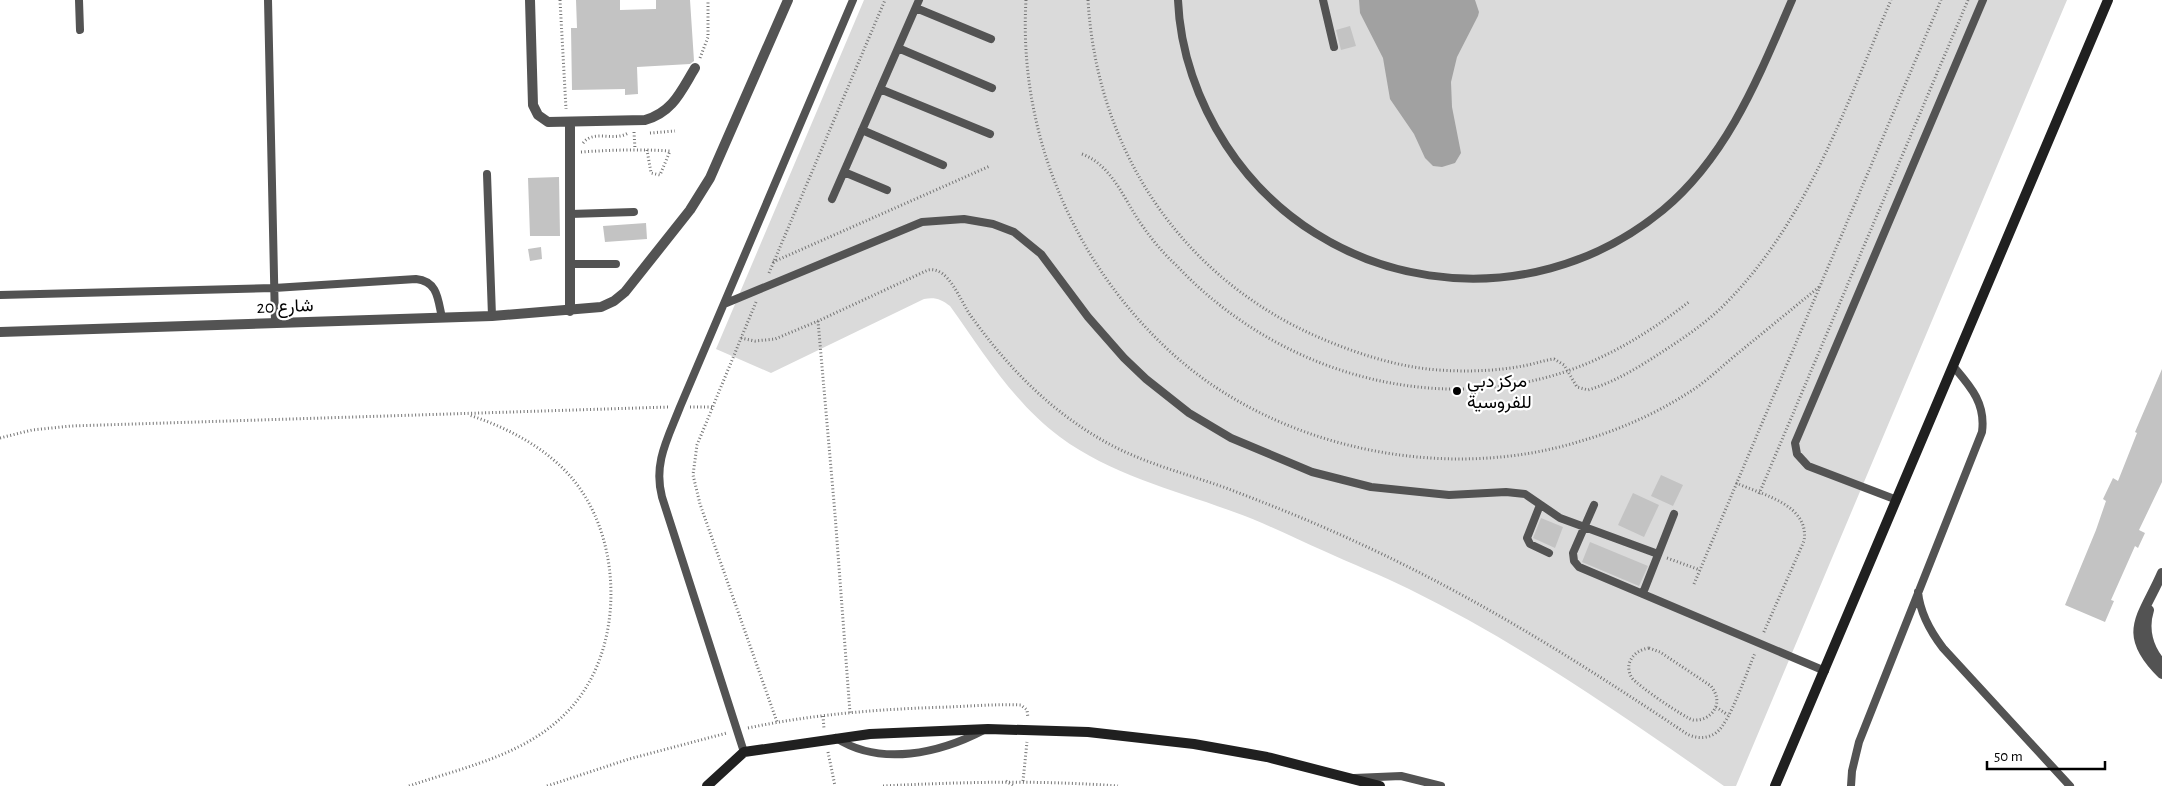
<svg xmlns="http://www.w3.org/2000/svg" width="2162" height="786" viewBox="0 0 2162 786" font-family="'Alegreya Sans',Vazirmatn,sans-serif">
<rect width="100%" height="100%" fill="#fff"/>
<path fill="#dadada" d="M864 0H2067L1736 786H1724C1622 715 1521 644 1409 589 1381 575 1352 564 1324 551 1294 538 1265 523 1234 512 1175 490 1111 475 1060 437 1013 402 983 352 950 306 941 299 935 297 924 299L771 373 716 349Z"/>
<path fill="#a1a1a1" d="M1359 0H1475L1479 12 1478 16 1457 57 1451 82 1452 107 1461 153 1455 163 1442 167 1433 166 1425 158 1414 134 1390 99 1383 58 1360 13Z"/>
<path fill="#c3c3c3" d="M576 0H620V10L656 9V0H690L694 61 690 64 637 67 638 94 625 95V89L572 90 571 28H577Z
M1350 26 1356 46 1341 50 1336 30Z
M559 177 560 236H530L528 178Z
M646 223 647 239 605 242 603 226Z
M541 247 542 259 530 261 528 249Z
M2162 369V482L2139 530 2145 533 2138 548 2135 546 2111 600 2114 601 2105 622 2065 605 2096 530 2106 501 2103 499 2113 478 2118 481 2137 433 2135 432Z
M1661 475 1683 485 1673 506 1651 496Z
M1633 493 1659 505 1644 537 1618 525Z
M1541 518 1563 527 1555 548 1533 538Z
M1590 542 1648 566 1639 586 1582 562Z"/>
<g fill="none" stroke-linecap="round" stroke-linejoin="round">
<path stroke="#757575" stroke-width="3" stroke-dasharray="1 2.5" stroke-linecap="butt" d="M560 0 566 109
M1026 0C1018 134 1075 267 1175 356 1281 450 1447 483 1581 441 1619 430 1655 414 1688 393 1706 382 1721 367 1737 354 1764 332 1792 309 1819 287
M1088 0C1097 152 1183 281 1325 340 1361 355 1399 367 1438 370 1468 372 1499 371 1528 365 1537 363 1545 360 1554 359L1564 365 1577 387 1588 390C1615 382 1639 367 1662 352 1682 339 1703 325 1720 309 1806 226 1845 107 1891 0
M700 58 708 37V0
M634 132 635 149
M650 133 675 131
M583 143C594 129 614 142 628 133
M581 152C611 150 640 149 670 151L660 175 651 173 647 150
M1082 154C1114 166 1125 203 1144 228 1153 241 1164 254 1176 265 1272 367 1419 415 1555 375 1605 360 1649 333 1690 301
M773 262 990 166
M769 273 885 0
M756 302 697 445 693 475 700 504 777 722
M818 321 835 514 850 713
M741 338 755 341 775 339 818 321 928 270C949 266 960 301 971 316 1008 368 1053 414 1111 445 1147 464 1187 474 1226 488 1268 504 1311 521 1352 540 1473 595 1578 661 1687 734 1697 739 1708 739 1717 732 1730 722 1747 671 1755 653
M690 407H712
M0 438 32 430 71 426 669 407
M1736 483C1763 495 1810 505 1804 541L1763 634
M1759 494 1968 0
M1667 558 1700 570
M1694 584 1941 0
M1649 648 1660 652 1711 686C1716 693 1719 700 1715 708 1712 716 1702 721 1693 720 1685 718 1637 685 1632 678 1623 664 1634 650 1649 648Z
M1716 707 1728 715
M823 716 824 729
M748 728C814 714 881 709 948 707 972 706 997 704 1021 705L1027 710 1028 718
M828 752 835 786
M1006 781 1014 786
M1023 781 1027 742
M409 786C461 768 522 756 563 716 625 658 626 541 571 477 545 447 506 427 469 415
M547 786 629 759 727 733
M883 786C962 782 1039 780 1118 786"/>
<path stroke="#535353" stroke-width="8" d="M79 0 80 30
M268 0 275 322
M1178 0C1180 51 1198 102 1226 145 1322 293 1526 323 1663 210 1728 156 1759 76 1792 0
M1323 0 1334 47
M916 8 991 39
M898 48 992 88
M880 89 990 134
M862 130 943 165
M844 172 887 190
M487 174 492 316
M832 199 919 0
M570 214 634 212
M570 264H616
M0 295 274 288 416 279C438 281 438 300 442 318
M724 304 922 222 964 219 993 224 1014 232 1041 254 1088 317 1124 358 1146 379 1189 413 1231 438 1312 472 1371 487 1449 495 1506 492 1525 494 1560 518 1658 554
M1897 500 1808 466 1797 454 1795 443 1983 0
M1540 505 1527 538 1530 544 1549 553
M1594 505 1573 553 1574 561 1579 567 1825 671
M1918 592C1920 613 1930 631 1943 648L2070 786
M1643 593 1674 514
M836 738C881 767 940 753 984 730
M744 752 662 497C653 463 668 438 680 407L853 0
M1354 778 1401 776 1441 786
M1851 786 1852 771 1859 742 1982 432C1986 403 1970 386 1953 366"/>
<path stroke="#535353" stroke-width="10" d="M530 0 533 105 538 115 548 122 645 120C673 112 681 91 695 68
M570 122V311
M0 332 492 316 601 307 614 301 625 292 690 210 710 178 788 0
M2162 573C2143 617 2120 633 2162 674
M2149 610C2143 629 2148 649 2162 664"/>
<path stroke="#202020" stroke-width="10" d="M707 786 744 752 870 734 988 729 1088 732 1194 744 1267 757 1380 786
M1775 786 2108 0"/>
</g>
<circle fill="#000" stroke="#fff" stroke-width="2" cx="1457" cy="391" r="5"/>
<g text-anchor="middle" stroke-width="4.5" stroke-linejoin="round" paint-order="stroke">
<g font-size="18" fill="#000" stroke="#fff">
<text transform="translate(285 306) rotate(-2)" y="6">شارع 20</text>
</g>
<g font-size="18" fill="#000" stroke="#fff" text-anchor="start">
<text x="1467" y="387">مركز دبي<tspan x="1467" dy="21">للفروسية</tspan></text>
</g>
</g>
<path d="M1987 761v8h118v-8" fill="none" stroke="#000000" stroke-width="2.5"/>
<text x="1994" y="761" font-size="15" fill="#000000" stroke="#ffffff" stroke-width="4" paint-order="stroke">50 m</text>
</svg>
